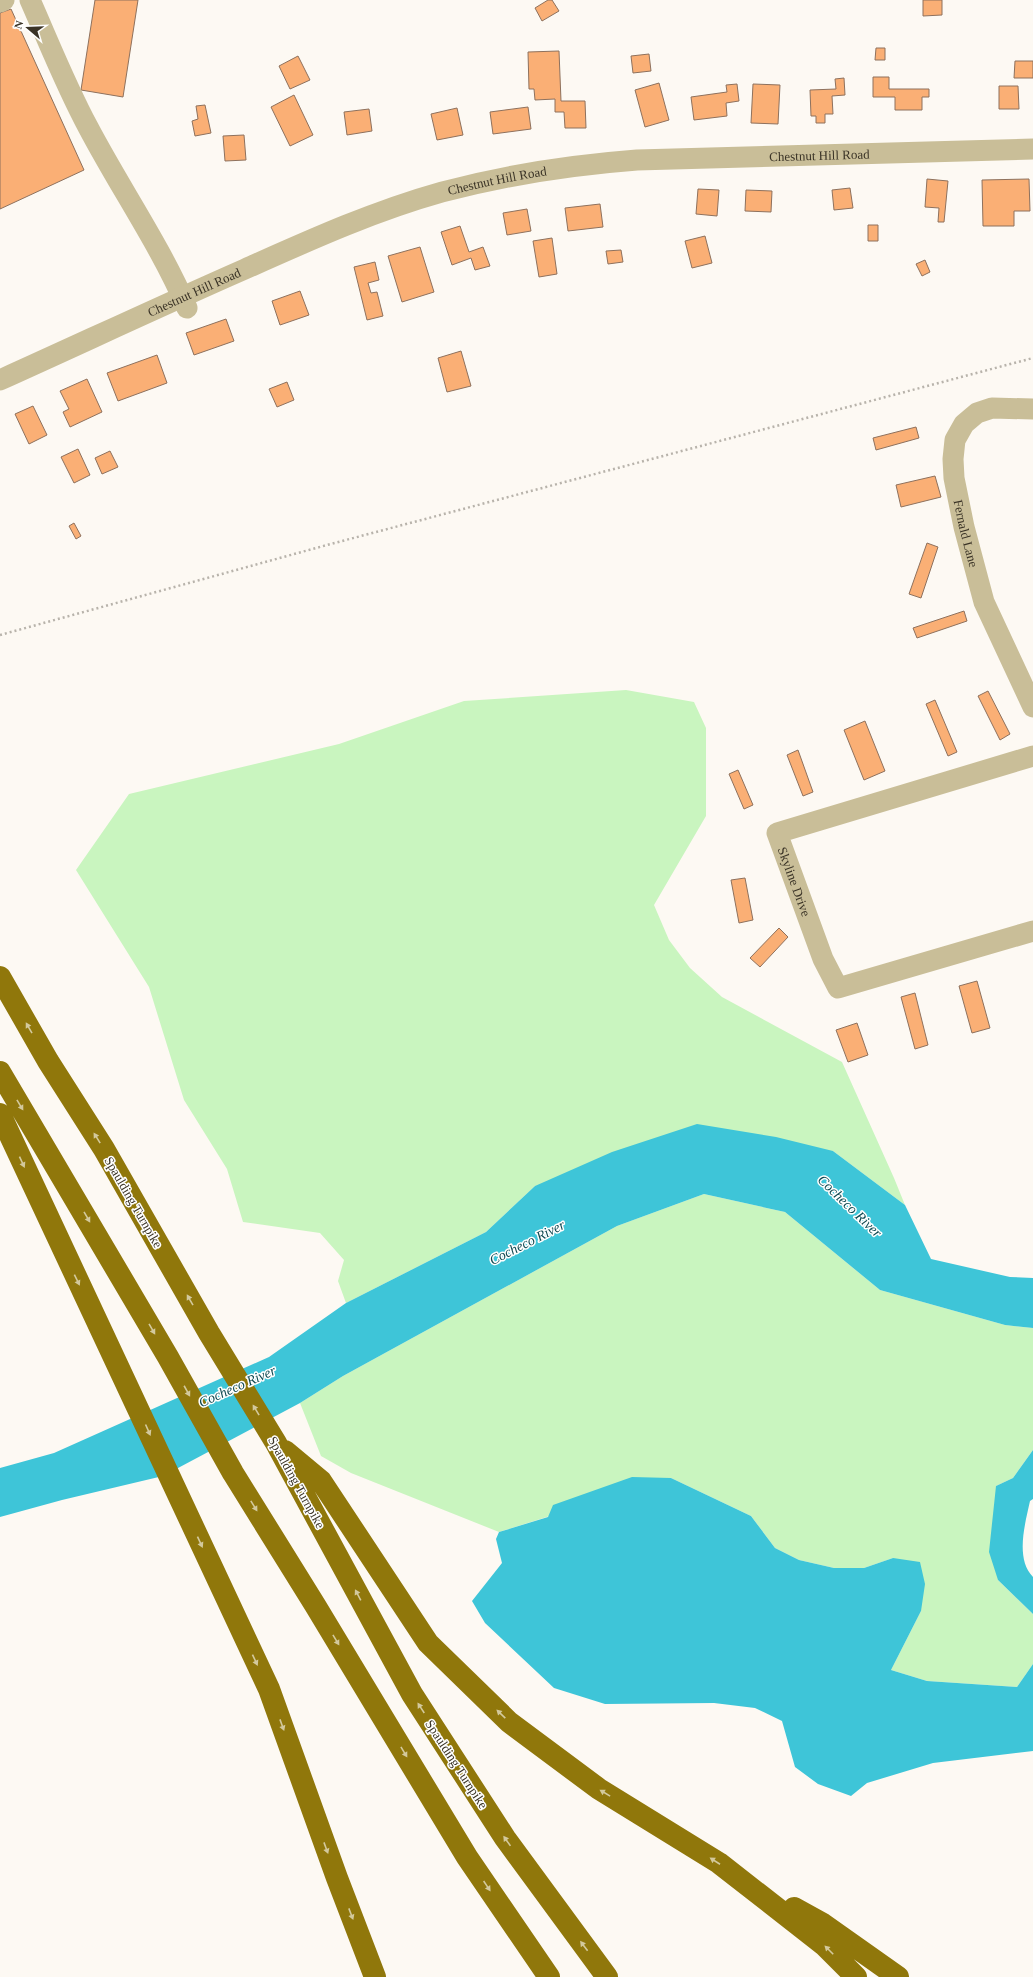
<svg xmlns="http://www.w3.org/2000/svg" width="1033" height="1977" viewBox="0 0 1033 1977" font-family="Georgia,serif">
<rect width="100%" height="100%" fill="#fdf9f3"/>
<path fill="#c9f5bf" d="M626 690 694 702 706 728V816L654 905 669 940 690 968 722 997 842 1062 894 1178 905 1205 833 1151 535 1186 486 1232 346 1303 338 1281 344 1260 320 1233 243 1222 227 1169 184 1100 149 987 76 870 129 794 339 744 464 701Z
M704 1194 785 1212 880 1290 1005 1325 1033 1328V1450L1013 1478 996 1486 998 1580 1033 1614V1664L1017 1687 927 1681 891 1670 921 1611 893 1558 864 1568H834L799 1560 775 1548 751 1516 671 1478 499 1532 351 1473 321 1456 300 1403 343 1376 617 1226Z"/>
<path fill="#3ec5d8" d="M697 1124 776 1137 833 1151 905 1205 931 1259 1010 1277 1033 1278V1328L1005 1325 880 1290 785 1212 704 1194 617 1226 343 1376 300 1403 163 1476 62 1500 0 1517V1468L54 1453 269 1357 346 1303 486 1232 535 1186 612 1152Z
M1033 1450V1499L1030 1501C1025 1524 1015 1559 1033 1577V1614L998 1580 989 1552 996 1486 1013 1478Z
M632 1477 671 1478 751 1516 775 1548 799 1560 834 1568H864L893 1558 920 1562 925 1584 921 1611 891 1670 927 1681 1017 1687 1033 1664V1751L933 1763 867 1783 851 1796 818 1784 795 1767 782 1721 755 1708 714 1703 605 1704 554 1688 485 1623 472 1601 502 1563 496 1539 499 1532 548 1517 553 1505Z"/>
<path fill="#faaf75" stroke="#8e715d" d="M95 0H138L123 97 81 90Z
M548 0H552L559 11 542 21 535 8Z
M923 0H942V15L923 16Z
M11 9 84 170 0 209V13Z
M876 48H885V60H875Z
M559 51 561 101H585L586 128H565L564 112H555V99L535 100 534 89H529L528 52Z
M649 54 651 71 633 73 631 56Z
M298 56 310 80 290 89 279 66Z
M1015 61H1033V78H1014Z
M873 77H889V89H929V97H922V110H895V97H873Z
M844 78 845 95 832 96 833 114H825V123H816V116H811L810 90 836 89 835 79Z
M659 83 669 120 645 127 635 90Z
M737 84 739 101 726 103 727 116 694 120 691 97 727 92 726 85Z
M753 84 780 85 778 124 751 123Z
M999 86H1018L1019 109H999Z
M294 95 313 135 290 146 271 107Z
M205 105 211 133 195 136 192 121 198 119 196 106Z
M528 107 531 129 493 134 490 112Z
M457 108 463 135 437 140 431 114Z
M369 109 372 131 347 135 344 112Z
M244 135 246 160 225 161 223 136Z
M927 179 948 181 944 222H938L939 208 925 207Z
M1029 179 1030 211H1014V226H983L982 180Z
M850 188 853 208 834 210 832 190Z
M698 189 719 190 717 216 696 214Z
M746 190 772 191 771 212 745 211Z
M600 204 603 227 568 231 565 208Z
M527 209 531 231 507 235 503 213Z
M868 225H878V241H868Z
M460 226 469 252 483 247 490 266 475 270 471 258 452 265 441 232Z
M705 236 712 263 692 268 685 241Z
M552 238 557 274 539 277 533 241Z
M420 247 434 292 402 302 388 256Z
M621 250 623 262 608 264 606 251Z
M925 260 930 272 922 276 916 264Z
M375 262 379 280 368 283 371 293 377 292 383 316 367 320 354 267Z
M300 291 309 315 280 325 272 301Z
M226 319 234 341 194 355 186 333Z
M461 351 471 386 447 392 438 358Z
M157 355 167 383 118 401 107 373Z
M87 379 102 412 70 427 63 412 69 409 60 391Z
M287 382 294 400 277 407 269 389Z
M33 406 47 435 29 444 15 414Z
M916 427 919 438 876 450 873 438Z
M78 449 90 475 74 483 61 457Z
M110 451 118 467 102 474 95 458Z
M935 476 941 497 901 507 896 485Z
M74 523 81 536 76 539 69 526Z
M927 543 938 547 921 598 909 594Z
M964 611 967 621 917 638 913 628Z
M988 691 1010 734 1000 740 978 696Z
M935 700 957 752 948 756 926 704Z
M865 721 885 771 864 780 844 730Z
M798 750 813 792 803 796 787 755Z
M738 770 753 805 744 809 729 774Z
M745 878 753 920 739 923 731 880Z
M779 928 788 937 760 967 750 958Z
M977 981 990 1028 972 1033 959 986Z
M915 993 928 1045 915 1049 901 997Z
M857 1023 868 1055 848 1062 836 1030Z"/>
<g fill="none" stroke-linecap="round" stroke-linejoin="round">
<path stroke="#b8b3ab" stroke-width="2.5" stroke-dasharray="2 3" stroke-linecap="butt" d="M0 635 327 545 1033 358"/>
<g stroke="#c9be98" stroke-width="21">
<path d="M30 0C49 43 66 86 88 127 120 188 160 245 187 308"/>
<path d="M0 2 4 0"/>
<path id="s1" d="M0 380C82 343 163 305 245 269 310 240 374 211 442 192 506 175 571 165 637 160L1033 149"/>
<path id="s2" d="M1033 409 992 408 977 413 964 424 955 440 953 459 954 478 964 527 984 602 1033 707"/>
<path id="s3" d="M1033 756 777 833 823 959 838 988 1033 931"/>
</g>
<path stroke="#90770b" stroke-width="22" d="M0 977 48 1061 104 1149 209 1333 276 1443 412 1694 505 1838 607 1977
M0 1072 168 1357 233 1473 315 1605 467 1857 549 1977
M0 1114 269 1689 337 1878 375 1977
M285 1451 321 1481 428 1643 509 1722 599 1789 719 1863 824 1945 856 1977
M794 1908 823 1924 898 1977"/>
</g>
<defs><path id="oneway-solid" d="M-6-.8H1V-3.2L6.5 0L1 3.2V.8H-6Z"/></defs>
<g fill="#d3c99d">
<use href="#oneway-solid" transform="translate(29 1028) rotate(-120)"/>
<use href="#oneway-solid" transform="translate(20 1105) rotate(59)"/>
<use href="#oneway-solid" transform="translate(97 1138) rotate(-122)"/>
<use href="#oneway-solid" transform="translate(22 1162) rotate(65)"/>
<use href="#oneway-solid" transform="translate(87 1217) rotate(60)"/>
<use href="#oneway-solid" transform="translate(77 1280) rotate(64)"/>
<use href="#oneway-solid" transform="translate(190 1300) rotate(-120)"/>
<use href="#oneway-solid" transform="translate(152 1329) rotate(60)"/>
<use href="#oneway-solid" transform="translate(187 1391) rotate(61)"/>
<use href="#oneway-solid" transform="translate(256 1410) rotate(-121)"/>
<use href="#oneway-solid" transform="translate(148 1430) rotate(66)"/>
<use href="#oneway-solid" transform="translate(254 1506) rotate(58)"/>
<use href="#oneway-solid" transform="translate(200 1542) rotate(65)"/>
<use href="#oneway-solid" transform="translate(358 1595) rotate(-118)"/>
<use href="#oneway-solid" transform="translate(336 1640) rotate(59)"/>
<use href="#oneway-solid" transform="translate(255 1660) rotate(65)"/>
<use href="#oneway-solid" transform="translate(421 1708) rotate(-123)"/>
<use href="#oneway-solid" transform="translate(501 1714) rotate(-136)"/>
<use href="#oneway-solid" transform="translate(282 1725) rotate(70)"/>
<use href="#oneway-solid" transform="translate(404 1752) rotate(59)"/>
<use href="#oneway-solid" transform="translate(605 1793) rotate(-149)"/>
<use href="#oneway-solid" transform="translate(507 1841) rotate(-125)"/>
<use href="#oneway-solid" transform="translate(326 1848) rotate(70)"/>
<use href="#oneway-solid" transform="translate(715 1861) rotate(-147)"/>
<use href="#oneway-solid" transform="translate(487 1886) rotate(56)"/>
<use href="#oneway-solid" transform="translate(351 1914) rotate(69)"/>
<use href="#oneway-solid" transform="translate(584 1946) rotate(-127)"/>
<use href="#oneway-solid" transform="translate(829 1950) rotate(-135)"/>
</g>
<g text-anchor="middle" stroke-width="3" stroke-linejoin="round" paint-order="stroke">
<g font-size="13" fill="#3a3326" stroke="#fff">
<text dy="5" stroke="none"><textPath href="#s1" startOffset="861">Chestnut Hill Road</textPath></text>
<text dy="5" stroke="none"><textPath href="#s1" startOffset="537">Chestnut Hill Road</textPath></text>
<text dy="5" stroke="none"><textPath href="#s1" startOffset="213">Chestnut Hill Road</textPath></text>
<text dy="5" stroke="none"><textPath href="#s2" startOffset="187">Fernald Lane</textPath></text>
<text dy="5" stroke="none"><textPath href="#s3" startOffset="319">Skyline Drive</textPath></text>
<text transform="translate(134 1202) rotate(60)" y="5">Spaulding Turnpike</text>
<text transform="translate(297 1482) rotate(61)" y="5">Spaulding Turnpike</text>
<text transform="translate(457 1764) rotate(57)" y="5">Spaulding Turnpike</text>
</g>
<g font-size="14" font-style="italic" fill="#0f4951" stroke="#fff">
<text transform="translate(850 1206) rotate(44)" y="5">Cocheco River</text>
<text transform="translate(527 1242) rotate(-27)" y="5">Cocheco River</text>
<text transform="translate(237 1386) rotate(-24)" y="5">Cocheco River</text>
</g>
</g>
<g transform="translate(28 28) rotate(289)" stroke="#ffffff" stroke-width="3" paint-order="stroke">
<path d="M0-3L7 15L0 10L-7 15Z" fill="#3a3326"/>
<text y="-6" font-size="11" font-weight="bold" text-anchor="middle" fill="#3a3326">N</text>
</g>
</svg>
